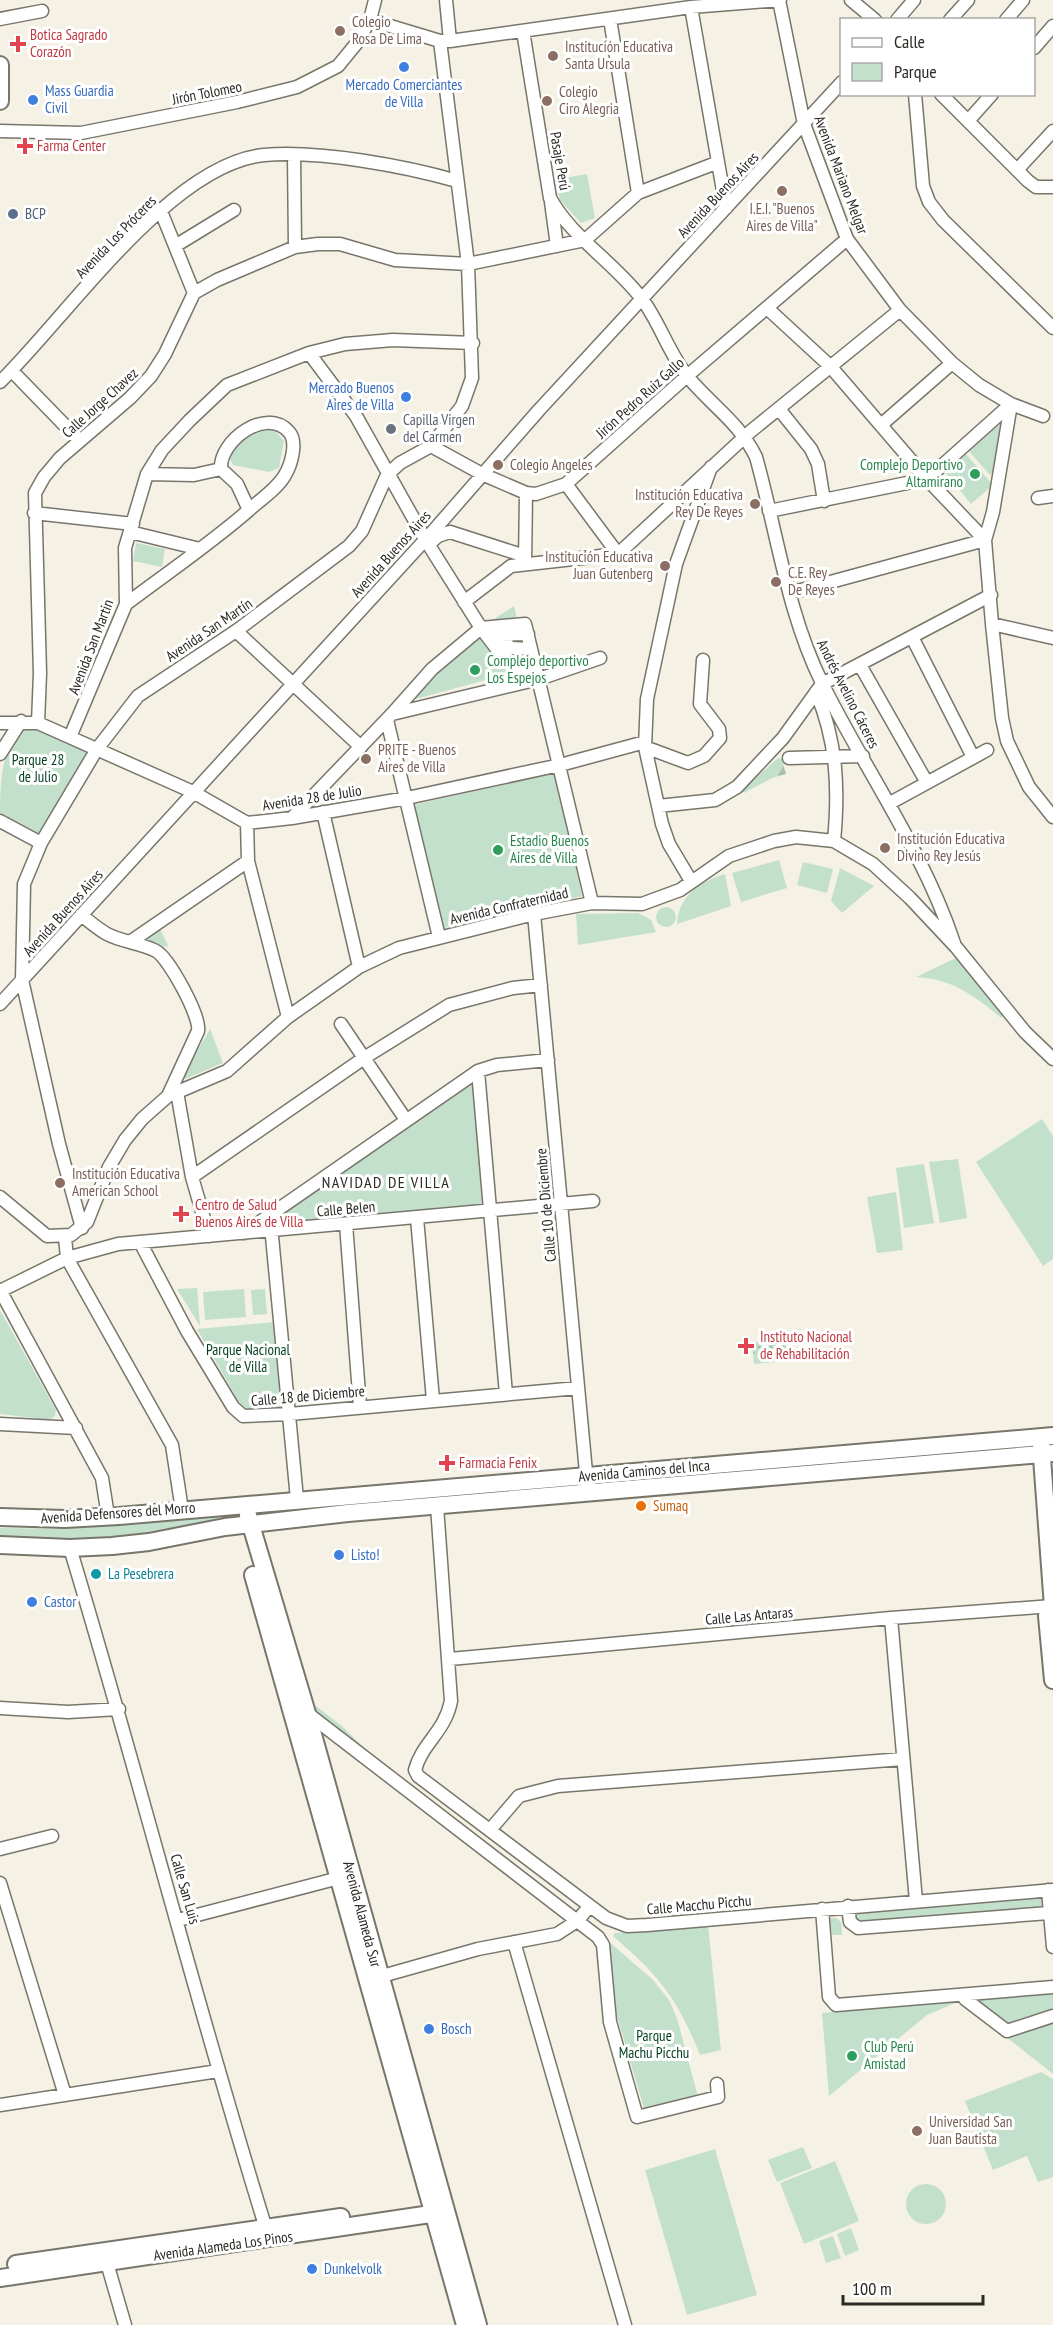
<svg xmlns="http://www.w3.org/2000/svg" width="1053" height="2325" viewBox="0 0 1053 2325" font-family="'PT Sans Narrow',sans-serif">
<defs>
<pattern id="forest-firs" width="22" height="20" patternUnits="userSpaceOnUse" patternTransform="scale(1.5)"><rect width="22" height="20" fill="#c3e0cc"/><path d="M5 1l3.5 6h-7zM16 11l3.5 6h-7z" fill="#a8c0af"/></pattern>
<pattern id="garden-dots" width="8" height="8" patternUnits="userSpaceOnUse" patternTransform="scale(1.5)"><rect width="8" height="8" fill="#c3e0cc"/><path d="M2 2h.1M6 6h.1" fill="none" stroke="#a8c0af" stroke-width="1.8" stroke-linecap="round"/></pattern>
</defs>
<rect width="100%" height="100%" fill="#f5f2e5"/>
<path fill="#c3e0cc" d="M587 174 595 218 581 223 560 200 554 180Z
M1000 423 994 471 990 475 968 450Z
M266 429 276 432 284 441 279 468 269 472 233 465 228 455 236 443Z
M966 454 993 485 971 504 945 472Z
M136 543 165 549 162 567 133 561Z
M514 606 518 622 488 623Z
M478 638H482L516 672 412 700 439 668Z
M28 727 82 747 87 754 41 834 38 836 0 816C0 787 0 740 28 727Z
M555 773 582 896 444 928 413 805Z
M779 860 787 888 741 902 732 873Z
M803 862 833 869 827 893 797 885Z
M840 868 874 886 842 913 831 901Z
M725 874 731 906 677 924C678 897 700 881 725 874Z
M656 917a10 10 0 1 1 20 0a10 10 0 1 1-20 0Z
M638 913 651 920 656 932 578 945 576 914Z
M159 927 168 945 167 947 147 940Z
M958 957 1006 1014 1001 1018C974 995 952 979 916 977Z
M210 1029 223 1063 185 1079 182 1076Z
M467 1082 474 1087 483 1205 289 1222 280 1218V1212Z
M1042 1119 1053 1136V1259L1043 1266 976 1162Z
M958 1159 967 1218 940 1223 929 1162Z
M924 1164 934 1223 904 1228 896 1168Z
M896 1192 903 1250 877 1253 867 1197Z
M197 1288 200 1326 177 1289Z
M244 1289 246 1317 205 1320 203 1292Z
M265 1289 267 1314 253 1315 251 1290Z
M0 1310 56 1410 55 1416 50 1420 0 1414Z
M275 1322 283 1409 248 1410 239 1402 197 1329Z
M220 1515 221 1522 121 1538 53 1542 0 1538V1528L60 1529Z
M316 1706 342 1726 375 1759 316 1712Z
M1039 1896 1044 1901V1908L864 1925 853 1919 856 1911Z
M830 1918H836L841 1922 842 1935H832Z
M708 1925 721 2050 700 2055C676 1996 660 1977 613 1936L615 1933Z
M606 1939 653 1980 669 2000 677 2018 698 2097 645 2112 611 1996Z
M1053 1992V2074L1005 2036 975 2000Z
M960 2001 927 2015 829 2096 822 2013Z
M1041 2072 1053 2079V2177L1038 2182 1027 2156 993 2170 965 2101Z
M803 2147 812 2168 777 2182 768 2160Z
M715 2149 757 2295 687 2315 645 2170Z
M835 2161 859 2221 804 2244 780 2183Z
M906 2204a20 20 0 1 1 40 0a20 20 0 1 1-40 0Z
M851 2228 859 2250 845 2256 837 2234Z
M833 2236 841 2258 826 2263 819 2241Z"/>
<path fill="url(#forest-firs)" d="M778 758 782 759 786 774 772 778 744 793 742 790Z"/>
<path fill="url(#garden-dots)" d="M786 1340 787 1361 754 1364 752 1342Z"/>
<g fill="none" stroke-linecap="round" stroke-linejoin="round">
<defs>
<path id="minor" d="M446 0 450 41
M779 0 804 124 847 239 900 310 952 363 979 385 1011 404 1043 416
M851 0 875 20
M691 7 726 208
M0 19 42 11
M610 19 638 193
M370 20 440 41H450L691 7 780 0
M897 20 914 0
M950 20 968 0
M1006 20 1023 0
M523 31 550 198C572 238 615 263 642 299 660 323 669 354 688 377 712 406 739 422 756 457 777 532 787 612 822 683 865 770 923 850 954 943
M1034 48 1053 26
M915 94 923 186 929 202 943 220 1053 328
M941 94 1028 181 1036 187H1053
M968 121 992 94
M0 131 81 133 237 102 297 87 338 66 356 44 370 20 375 0
M294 155 295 247
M1017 170 1053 131
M551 202 557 246
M160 209 194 293
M175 246 234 210
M767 308 830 366 927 479 985 540
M309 353 356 416 425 539 481 628 500 653 520 669 539 679
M12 371 80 441
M0 382C66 318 170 164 264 155 318 150 405 166 457 181
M1011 404 993 512 985 540 992 624 1002 718 1007 741 1029 787 1053 817
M779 409 811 449 818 464 824 501
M881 425 952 363
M431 446 482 474 526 493 536 494 566 484 687 376 847 239
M147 474 194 475 221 469
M566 484 618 554
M1038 498 1053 496
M769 511 927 479 1011 404
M34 513 133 524
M130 532 200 549
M429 544 438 536 450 532 525 556
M618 554 751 431 900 310
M525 564 526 493
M790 593 985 540
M464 602 511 566 618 554
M126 604C167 573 210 544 249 510 261 499 277 489 285 475 291 465 298 442 289 432 266 406 219 441 221 469L237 484 249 510
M992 624 1053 638
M481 628 525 624 592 903
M483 629 495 635 528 634
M236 631 361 747
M495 635 511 648 531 649
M912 637 973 757
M860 665 926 781
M816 692C837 741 839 789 834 841
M392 714 539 679 600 658
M387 720 439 937
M0 723H38L193 792 247 823 292 818 407 798 560 765 645 742
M38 723 40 673 35 493 44 477 60 458 130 398 151 376 165 354 194 293 217 280 295 247 318 244H340L395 260 468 264 585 240 638 193 716 163
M70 737 126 604 125 548 147 474 162 450 190 420 227 385 309 353 345 344 393 340 473 343
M645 747 688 763 704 756 720 738 719 729 700 704 703 660
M0 754 21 721
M789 758 863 756
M890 803 987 750
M658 806 715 800 737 787 783 738 822 684 991 595
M323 812 359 967
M292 818 392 714 432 669 481 628
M0 821 41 843
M247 823 248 861 288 1017
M691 881 669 844 662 824 645 747 647 699 676 564 711 467
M534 914 587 1483
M81 915C89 921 98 929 107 934 122 942 141 943 156 951 169 958 201 1017 198 1031L168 1096
M130 942 248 861
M0 1004 435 529 539 410 842 82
M341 1024 406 1120
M478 1071 506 1394
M177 1092 192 1177 209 1236
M192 1177 364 1058 449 1005 513 988 541 985
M0 1197 47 1236 71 1235 87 1222 109 1167 125 1140 142 1119 168 1096 227 1071 288 1017 359 967 399 948 534 914 592 903 642 904 680 890 729 856 774 841 796 837 834 841 873 864 910 898 956 947 1025 1032 1053 1059
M417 1218 433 1400
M346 1224 360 1407
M271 1226 297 1499
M82 1228 59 1144 22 980 24 884 41 843 97 749 138 696 236 631 349 546 362 531 387 475 400 463 431 446 462 406 472 378 468 264 440 41
M244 1233 478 1071 497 1065 548 1060
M65 1237 67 1258 172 1445 182 1510
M140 1242 187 1331 233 1407 243 1416 290 1414 578 1388
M0 1290 102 1478 108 1516
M0 1291 67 1258 118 1244 593 1201
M0 1424 76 1428
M437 1506 451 1701C445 1732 422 1743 415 1770L418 1776 606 1918 627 1926 647 1925 1053 1890
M70 1548C139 1776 197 2008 268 2235
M891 1618 916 1901
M450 1659 891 1618 1052 1606
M0 1708 68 1712 119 1709
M307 1713 598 1937 603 1945 610 2022 637 2117 718 2097 717 2084
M490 1830 519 1796 558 1786 903 1759
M0 1849 52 1836
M0 1883 65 2095
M1048 1890 1053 1947
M848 1906 850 1922 858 1928 1049 1913
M822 1909 829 1997 836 2005 1053 1987
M178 1920 339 1878
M514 1942 625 2325
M375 1978 478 1949 557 1934 577 1921 589 1907
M965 1995V1999L1007 2031 1053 2016
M0 2105 218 2071
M105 2256 125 2325"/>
<path id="major" d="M0 65V101
M1041 1444 1053 1607
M248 1515 307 1713 478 2325
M0 1517 65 1519 119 1516 1053 1436
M0 1545 70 1548 112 1546 149 1542 225 1527 348 1513 1053 1453
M253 1575 465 2325
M1052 1606 1047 1616 1053 1680
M16 2264 341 2217
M0 2278 444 2212"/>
</defs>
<use href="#minor" stroke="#78756a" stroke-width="15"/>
<use href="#major" stroke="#78756a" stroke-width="20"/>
<use href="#minor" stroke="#fff" stroke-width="12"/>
<use href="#major" stroke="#fff" stroke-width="16"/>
</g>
<g fill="#8d6e63" stroke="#fff" stroke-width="2">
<circle cx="340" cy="31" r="6"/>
<circle cx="553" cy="56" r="6"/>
<circle cx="547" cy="101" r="6"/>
<circle cx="782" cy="191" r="6"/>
<circle cx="498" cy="465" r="6"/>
<circle cx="755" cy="504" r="6"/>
<circle cx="665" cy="566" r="6"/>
<circle cx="776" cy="582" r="6"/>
<circle cx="366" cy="759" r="6"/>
<circle cx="885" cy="848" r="6"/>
<circle cx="60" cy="1183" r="6"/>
<circle cx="917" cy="2131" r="6"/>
</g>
<g fill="#e0444e" stroke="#fff" stroke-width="2">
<path d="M15 35h6v6h6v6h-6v6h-6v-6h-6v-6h6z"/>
<path d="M22 137h6v6h6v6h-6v6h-6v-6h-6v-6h6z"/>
<path d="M178 1205h6v6h6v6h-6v6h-6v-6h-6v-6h6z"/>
<path d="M743 1337h6v6h6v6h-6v6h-6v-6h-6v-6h6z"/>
<path d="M444 1454h6v6h6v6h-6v6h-6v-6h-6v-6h6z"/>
</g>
<g fill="#3f7fe0" stroke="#fff" stroke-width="2">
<circle cx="404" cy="67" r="6"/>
<circle cx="33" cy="100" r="6"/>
<circle cx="406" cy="397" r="6"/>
<circle cx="339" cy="1555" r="6"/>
<circle cx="32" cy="1602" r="6"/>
<circle cx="429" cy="2029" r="6"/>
<circle cx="312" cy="2269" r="6"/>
</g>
<circle fill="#5c6f8a" stroke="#fff" stroke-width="2" cx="13" cy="214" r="6"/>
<circle fill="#6b7280" stroke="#fff" stroke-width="2" cx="391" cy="429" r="6"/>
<g fill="#2e9e5b" stroke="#fff" stroke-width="2">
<circle cx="975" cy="474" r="6"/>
<circle cx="475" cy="670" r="6"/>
<circle cx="498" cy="850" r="6"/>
<circle cx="852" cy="2056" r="6"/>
</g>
<circle fill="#e8710a" stroke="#fff" stroke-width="2" cx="641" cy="1506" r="6"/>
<circle fill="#0f9aa8" stroke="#fff" stroke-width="2" cx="96" cy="1574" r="6"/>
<g text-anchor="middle" stroke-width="6" stroke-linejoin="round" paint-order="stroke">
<g font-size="15" fill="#785e54" stroke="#fff" text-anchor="start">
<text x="352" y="27">Colegio<tspan x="352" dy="17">Rosa De Lima</tspan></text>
<text x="565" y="52">Institución Educativa<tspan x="565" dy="17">Santa Ursula</tspan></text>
<text x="559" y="97">Colegio<tspan x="559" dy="17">Ciro Alegria</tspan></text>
<text x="782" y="214" text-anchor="middle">I.E.I. "Buenos<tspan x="782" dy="17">Aires de Villa"</tspan></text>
<text x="510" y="470">Colegio Angeles</text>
<text x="743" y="500" text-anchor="end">Institución Educativa<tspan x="743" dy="17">Rey De Reyes</tspan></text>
<text x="653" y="562" text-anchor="end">Institución Educativa<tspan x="653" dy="17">Juan Gutenberg</tspan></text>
<text x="788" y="578">C.E. Rey<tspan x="788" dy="17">De Reyes</tspan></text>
<text x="378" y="755">PRITE - Buenos<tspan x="378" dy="17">Aires de Villa</tspan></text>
<text x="897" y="844">Institución Educativa<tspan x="897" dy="17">Divino Rey Jesús</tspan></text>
<text x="72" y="1179">Institución Educativa<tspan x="72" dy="17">American School</tspan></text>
<text x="929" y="2127">Universidad San<tspan x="929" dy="17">Juan Bautista</tspan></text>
</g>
<g font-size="15" fill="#be3a42" stroke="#fff" text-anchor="start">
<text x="30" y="40">Botica Sagrado<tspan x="30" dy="17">Corazón</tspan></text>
<text x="37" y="151">Farma Center</text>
<text x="195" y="1210">Centro de Salud<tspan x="195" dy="17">Buenos Aires de Villa</tspan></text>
<text x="760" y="1342">Instituto Nacional<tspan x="760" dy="17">de Rehabilitación</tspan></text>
<text x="459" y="1468">Farmacia Fenix</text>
</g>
<g font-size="15" fill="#366cbe" stroke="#fff" text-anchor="start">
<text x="404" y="90" text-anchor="middle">Mercado Comerciantes<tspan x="404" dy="17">de Villa</tspan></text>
<text x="45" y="96">Mass Guardia<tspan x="45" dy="17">Civil</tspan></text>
<text x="394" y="393" text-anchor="end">Mercado Buenos<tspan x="394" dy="17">Aires de Villa</tspan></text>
<text x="351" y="1560">Listo!</text>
<text x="44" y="1607">Castor</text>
<text x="441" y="2034">Bosch</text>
<text x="324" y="2274">Dunkelvolk</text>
</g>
<g font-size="15" fill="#2a2924" stroke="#fff">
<text transform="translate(207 93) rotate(-11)" y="5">Jirón Tolomeo</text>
<text transform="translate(560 161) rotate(80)" y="5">Pasaje Perú</text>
<text transform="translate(841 175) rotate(69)" y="5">Avenida Mariano Melgar</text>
<text transform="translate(718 195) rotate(-47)" y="5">Avenida Buenos Aires</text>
<text transform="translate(116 237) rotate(-46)" y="5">Avenida Los Próceres</text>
<text transform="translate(640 398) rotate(-42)" y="5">Jirón Pedro Ruiz Gallo</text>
<text transform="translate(100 403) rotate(-42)" y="5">Calle Jorge Chavez</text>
<text transform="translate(391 554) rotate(-48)" y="5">Avenida Buenos Aires</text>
<text transform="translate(209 630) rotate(-34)" y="5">Avenida San Martín</text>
<text transform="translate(91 647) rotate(-69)" y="5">Avenida San Martin</text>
<text transform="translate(848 694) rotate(63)" y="5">Andrés Avelino Cáceres</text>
<text transform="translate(312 798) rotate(-9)" y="5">Avenida 28 de Julio</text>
<text transform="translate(509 906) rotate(-13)" y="5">Avenida Confraternidad</text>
<text transform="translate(63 913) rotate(-48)" y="5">Avenida Buenos Aires</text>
<text transform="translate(546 1205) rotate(-95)" y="5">Calle 10 de Diciembre</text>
<text transform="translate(346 1209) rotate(-5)" y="5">Calle Belen</text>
<text transform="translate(308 1396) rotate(-5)" y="5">Calle 18 de Diciembre</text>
<text transform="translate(644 1471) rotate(-5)" y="5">Avenida Caminos del Inca</text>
<text transform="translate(118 1513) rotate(-4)" y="5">Avenida Defensores del Morro</text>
<text transform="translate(749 1616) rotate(-5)" y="5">Calle Las Antaras</text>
<text transform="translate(185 1889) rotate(74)" y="5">Calle San Luis</text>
<text transform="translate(699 1905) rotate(-5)" y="5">Calle Macchu Picchu</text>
<text transform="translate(362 1914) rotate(75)" y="5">Avenida Alameda Sur</text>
<text transform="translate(223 2246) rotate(-8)" y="5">Avenida Alameda Los Pinos</text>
</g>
<g font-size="15" fill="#4e5e75" stroke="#fff" text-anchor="start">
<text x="25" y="219">BCP</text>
</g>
<g font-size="15" fill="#5b616d" stroke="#fff" text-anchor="start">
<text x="403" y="425">Capilla Virgen<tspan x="403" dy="17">del Carmen</tspan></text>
</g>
<g font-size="15" fill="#27864d" stroke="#fff" text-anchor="start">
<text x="963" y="470" text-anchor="end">Complejo Deportivo<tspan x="963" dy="17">Altamirano</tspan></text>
<text x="487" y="666">Complejo deportivo<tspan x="487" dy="17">Los Espejos</tspan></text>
<text x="510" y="846">Estadio Buenos<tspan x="510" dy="17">Aires de Villa</tspan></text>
<text x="864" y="2052">Club Perú<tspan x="864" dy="17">Amistad</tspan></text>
</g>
<g font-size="15" fill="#033f22" stroke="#fff">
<text x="38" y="765">Parque 28<tspan x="38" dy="17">de Julio</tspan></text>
<text x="248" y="1355">Parque Nacional<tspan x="248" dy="17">de Villa</tspan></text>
<text x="654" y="2041">Parque<tspan x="654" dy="17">Machu Picchu</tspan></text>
</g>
<g font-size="15" fill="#c56008" stroke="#fff" text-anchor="start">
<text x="653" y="1511">Sumaq</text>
</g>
<g font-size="15" fill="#0d838f" stroke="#fff" text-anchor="start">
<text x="108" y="1579">La Pesebrera</text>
</g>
<g font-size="16" letter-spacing="1.5" fill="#2a2924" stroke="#fff">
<text x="386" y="1188">NAVIDAD DE VILLA</text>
</g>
</g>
<rect x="840" y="18" width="195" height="78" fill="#ffffff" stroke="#aaa9a7" stroke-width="1.5"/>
<rect x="852" y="38" width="30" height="9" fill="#ffffff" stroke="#aaa9a7" stroke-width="1.5"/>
<text x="894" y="48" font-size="18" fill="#2a2924">Calle</text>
<rect x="852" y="63" width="30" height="18" fill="#c3e0cc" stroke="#aaa9a7" stroke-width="1.5"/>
<text x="894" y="78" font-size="18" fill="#2a2924">Parque</text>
<path d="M843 2295v9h140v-9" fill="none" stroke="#2a2924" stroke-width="3"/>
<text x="852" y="2295" font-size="18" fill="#2a2924" stroke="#ffffff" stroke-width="4.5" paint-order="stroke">100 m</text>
</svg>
